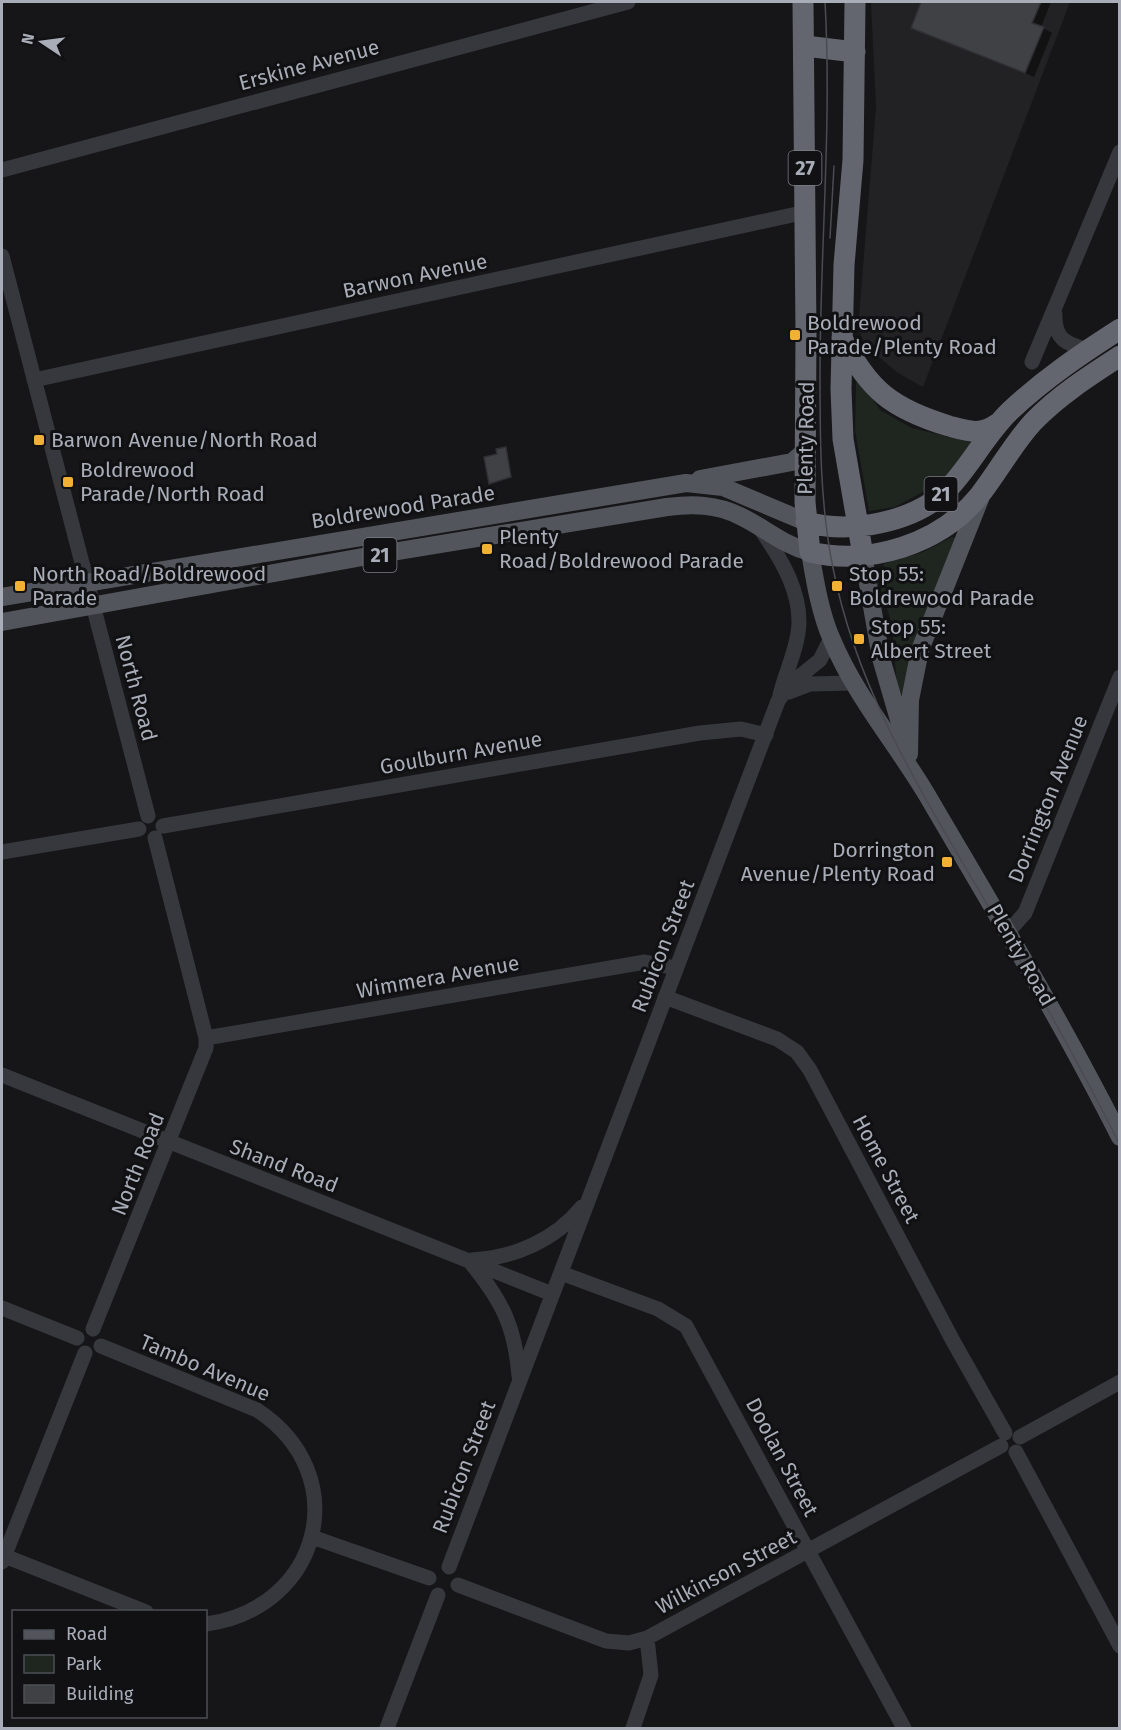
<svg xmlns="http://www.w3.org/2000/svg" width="1121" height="1730" viewBox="0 0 1121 1730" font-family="'Fira Sans',sans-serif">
<rect width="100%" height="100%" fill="#161618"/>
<path fill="#222225" d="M871 2H1070L923 387 898 373 866 346 858 329 876 107Z"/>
<path fill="#1e261f" d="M859 378 880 410 912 428 974 443 941 482 895 507 869 511 855 430 856 383Z
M952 537 956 538 904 694 899 693C894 670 895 646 891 623 888 605 878 591 876 573L885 571 883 564 923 552Z"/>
<path fill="#0007" d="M922 2H1051L1041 27 1052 33 1034 77 913 27Z"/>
<path fill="#404145" stroke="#303034" stroke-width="1.5" d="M921 2H1041L1032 23 1044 27 1025 73 911 28Z
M506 447 511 477 489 484 484 457 497 454 496 449Z"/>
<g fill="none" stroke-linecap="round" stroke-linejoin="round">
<path stroke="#37383d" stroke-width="15" d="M2 170 628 2
M2 256 148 816
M1055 314C1054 339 1066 344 1088 350
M1032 362 1120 152
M34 380 806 212
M761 530C781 558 804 596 798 633 795 654 785 674 780 695
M789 692 810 684 853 683
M163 826 700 733 741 729 766 735
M2 852 139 829
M1008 932 1025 913 1120 677
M665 997 777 1039 797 1052 810 1070 953 1341 1005 1433
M206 1038 645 962 676 968
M2 1075 552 1294
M472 1260C514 1258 555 1240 582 1207
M471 1263C502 1301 515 1326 519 1376
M561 1273 658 1309 686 1326 904 1728
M2 1308 77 1338
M93 1329 206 1048V1038L155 838
M101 1346 257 1410C355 1474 322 1608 206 1624
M1020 1437 1120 1382
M1016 1452 1120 1646
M312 1537 429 1578
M2 1555 146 1612
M2 1562 85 1353
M449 1567 778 701 789 685 820 660 831 638
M458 1585 606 1641 629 1643 647 1638 1001 1446
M387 1728 438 1595
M633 1728 651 1675 647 1638"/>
<path stroke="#53555c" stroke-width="18" d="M700 479 792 462 805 451
M863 555 881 658 904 737
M2 597 686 483 723 487 806 522
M2 622 368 556 667 507C693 504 716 504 740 516 765 528 783 545 810 552 815 581 820 613 832 640 856 697 896 743 927 795 993 908 1061 1020 1120 1137
M909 754 910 700 920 650 980 499"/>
<path stroke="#63666e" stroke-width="21" d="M803 2 806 334 805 502 810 552C870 566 940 544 979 496 998 472 1012 445 1033 422 1058 396 1089 376 1120 356
M855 2 853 160 844 265 841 389 843 439 863 555
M805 46 855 52
M842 338C869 391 893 409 949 426 967 431 981 436 997 424
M806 522C850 534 914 523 948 489 971 465 986 434 1010 411 1044 379 1081 354 1120 329"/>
<path stroke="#4a4c52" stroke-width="1.5" d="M825 2C832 125 820 250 820 374 820 439 820 504 833 568 857 691 922 793 984 899 1032 980 1078 1061 1120 1145
M830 238 834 166"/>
</g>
<g fill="#f2b134" stroke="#111113" stroke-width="2">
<rect x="789" y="329" width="12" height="12" rx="3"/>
<rect x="33" y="434" width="12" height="12" rx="3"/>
<rect x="62" y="476" width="12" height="12" rx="3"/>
<rect x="481" y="543" width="12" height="12" rx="3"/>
<rect x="14" y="580" width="12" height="12" rx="3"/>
<rect x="831" y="580" width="12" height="12" rx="3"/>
<rect x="853" y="633" width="12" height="12" rx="3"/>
<rect x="941" y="856" width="12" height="12" rx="3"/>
</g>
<g text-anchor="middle" stroke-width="6" stroke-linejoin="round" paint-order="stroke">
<g fill="#111113" stroke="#7b7e86" stroke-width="1.5">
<rect x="788.5" y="151" width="33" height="34" rx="4.5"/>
<rect x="924.5" y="477" width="33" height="34" rx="4.5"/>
<rect x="363.5" y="538" width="33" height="34" rx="4.5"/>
</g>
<g font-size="20" font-weight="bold" fill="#a8adb8">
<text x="805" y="175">27</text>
<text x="941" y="501">21</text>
<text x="380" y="562">21</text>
</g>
<g font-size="21" fill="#a8adb8" stroke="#111113">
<text transform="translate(309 65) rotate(-15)" y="7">Erskine Avenue</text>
<text transform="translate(415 276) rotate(-12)" y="7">Barwon Avenue</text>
<text transform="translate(806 438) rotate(-89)" y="7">Plenty Road</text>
<text transform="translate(403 507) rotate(-9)" y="7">Boldrewood Parade</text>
<text transform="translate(136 688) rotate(75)" y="7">North Road</text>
<text transform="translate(461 753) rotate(-10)" y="7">Goulburn Avenue</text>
<text transform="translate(1048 799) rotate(-68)" y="7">Dorrington Avenue</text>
<text transform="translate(663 946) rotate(-69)" y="7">Rubicon Street</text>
<text transform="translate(1021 955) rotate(60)" y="7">Plenty Road</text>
<text transform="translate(438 977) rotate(-10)" y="7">Wimmera Avenue</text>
<text transform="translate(138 1164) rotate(-68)" y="7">North Road</text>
<text transform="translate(284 1166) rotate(21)" y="7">Shand Road</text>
<text transform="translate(886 1169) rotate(62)" y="7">Home Street</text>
<text transform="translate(205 1368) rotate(23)" y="7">Tambo Avenue</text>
<text transform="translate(782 1457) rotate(62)" y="7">Doolan Street</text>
<text transform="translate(464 1467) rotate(-69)" y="7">Rubicon Street</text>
<text transform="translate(726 1572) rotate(-28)" y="7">Wilkinson Street</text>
</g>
<g font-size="21" fill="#a8adb8" stroke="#111113" text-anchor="start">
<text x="807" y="330">Boldrewood<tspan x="807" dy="24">Parade/Plenty Road</tspan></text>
<text x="51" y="447">Barwon Avenue/North Road</text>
<text x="80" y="477">Boldrewood<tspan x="80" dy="24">Parade/North Road</tspan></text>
<text x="499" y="544">Plenty<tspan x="499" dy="24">Road/Boldrewood Parade</tspan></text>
<text x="32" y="581">North Road/Boldrewood<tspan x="32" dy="24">Parade</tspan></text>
<text x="849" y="581">Stop 55:<tspan x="849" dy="24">Boldrewood Parade</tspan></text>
<text x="871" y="634">Stop 55:<tspan x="871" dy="24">Albert Street</tspan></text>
<text x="935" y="857" text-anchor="end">Dorrington<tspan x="935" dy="24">Avenue/Plenty Road</tspan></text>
</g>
</g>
<rect width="1121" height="1730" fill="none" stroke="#a8adb8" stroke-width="6"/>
<rect x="12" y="1610" width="195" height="108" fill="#111113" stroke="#4d4f55" stroke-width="1.5"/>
<rect x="24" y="1630" width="30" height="9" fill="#53555c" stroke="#4d4f55" stroke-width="1.5"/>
<text x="66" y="1640" font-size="18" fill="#a8adb8">Road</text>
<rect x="24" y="1655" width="30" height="18" fill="#1e261f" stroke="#4d4f55" stroke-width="1.5"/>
<text x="66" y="1670" font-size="18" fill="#a8adb8">Park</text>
<rect x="24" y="1685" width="30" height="18" fill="#404145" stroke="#4d4f55" stroke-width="1.5"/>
<text x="66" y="1700" font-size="18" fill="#a8adb8">Building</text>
<g transform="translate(42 42) rotate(283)" stroke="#111113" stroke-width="4.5" paint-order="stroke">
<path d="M0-4.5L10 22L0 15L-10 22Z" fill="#a8adb8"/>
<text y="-9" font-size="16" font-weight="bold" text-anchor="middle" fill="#a8adb8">N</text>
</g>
</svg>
